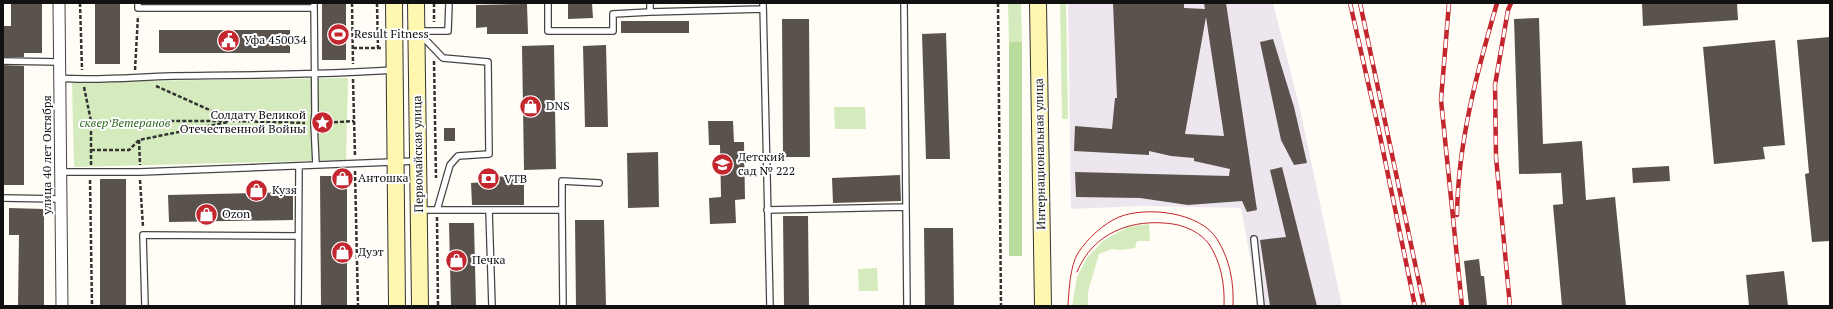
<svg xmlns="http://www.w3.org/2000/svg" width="1833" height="309" viewBox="0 0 1833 309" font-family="'PT Serif',serif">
<rect width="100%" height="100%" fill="#fffdf5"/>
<path fill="#eee6ef" d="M1068 3H1273L1299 105 1342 306H1259L1241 208 1142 206 1071 209Z"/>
<path fill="#d5ebbd" d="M1008 3H1021L1022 42H1009Z
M1060 3H1066L1068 119H1062Z
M348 78 346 160 74 167 72 82Z
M834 107H865L866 129H835Z
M1149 224 1150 241H1137L1135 248 1121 250 1112 249 1099 254 1088 292V306H1072L1077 277 1087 258 1103 241 1127 227Z
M877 268 878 291H859L858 269Z"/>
<path fill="#b9dc9c" d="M1009 42H1022V256H1009Z"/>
<path fill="#5a524d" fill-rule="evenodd" d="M11 3H42V53H24V57H3V26H11Z
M95 3H120V64H95Z
M322 3H346V60H322Z
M568 3H592L593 18 568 19Z
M1113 3H1184V8L1205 9 1204 3H1226L1257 210 1247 212 1242 201 1188 205 1140 198 1076 197 1075 172 1229 176 1230 169 1194 161V158L1171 156 1149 151V155L1074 151 1075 126 1112 129 1115 98H1117ZM1206 17 1224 136 1185 134Z
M1642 3H1737L1738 20 1643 26Z
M527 4 528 34H487V27L476 28V5Z
M1539 18 1543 144 1582 141 1586 200 1615 197 1626 306H1562L1553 205 1563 204 1561 173 1519 174 1514 19Z
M782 19H809L810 157H783Z
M621 21H689V33H621Z
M159 30H290V53H159Z
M946 33 950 159H926L922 34Z
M1830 37V241L1812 242 1805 174 1809 173 1797 40Z
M1273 39 1294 107 1307 163 1294 165 1281 140 1260 42Z
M1775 40 1785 145 1763 147 1765 159 1714 164 1703 47Z
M554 45 556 169 524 170 522 46Z
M606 45 608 127H585L583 46Z
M3 65 24 66V185H3Z
M708 121H733L734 142H744L745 199 735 200 736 223 710 224 709 198 721 197 720 145H709Z
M444 128H455V141H444Z
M658 152 659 207 628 208 627 153Z
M1669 166 1670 181 1633 183 1632 168Z
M1282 167 1317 306H1270L1260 240 1286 237 1270 170Z
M900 175 901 201 833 203 832 178Z
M320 176H347V306H321Z
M524 176V205H472L471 183 485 182V177Z
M100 179H126V306H100Z
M293 192V220L169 222 168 195Z
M9 208 44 209V306H18L19 235H9Z
M783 216H808L809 306H784Z
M575 220H604L606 306H576Z
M449 223H474L476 306H451Z
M924 228H953L954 306H925Z
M1479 259 1481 276H1484L1487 305 1469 306 1464 261Z
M1784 271 1788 306H1749L1746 275Z"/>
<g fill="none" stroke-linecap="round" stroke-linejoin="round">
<defs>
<path id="service" d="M138 3V8H314
M314 3 315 113 314 123 316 165
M548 3V31H613V14L650 12V3
M763 3 770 306
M904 3 907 306
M650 12 763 9
M417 31H448L449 3
M420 34 443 58 488 62 489 154 458 156 450 165 437 210
M3 61 59 62
M59 78C97 81 134 77 172 76 246 75 320 75 394 70
M60 172H140L417 161
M3 198 60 199
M420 210H562L563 306
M489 210 492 306
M562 210V181L599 183
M767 210 906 207
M1254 239 1261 306
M145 306 143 235 298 236
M298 306 299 166"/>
<path id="minor" d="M59 3 62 306"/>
<path id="secondary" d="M394 3 397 306
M416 3 420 306
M1038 3 1043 306"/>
</defs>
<use href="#service" stroke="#444" stroke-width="8"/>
<use href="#minor" stroke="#444" stroke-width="13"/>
<use href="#secondary" stroke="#333" stroke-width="18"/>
<path stroke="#333" stroke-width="2.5" stroke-dasharray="4 2" stroke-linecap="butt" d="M80 3 82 70
M352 3 353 64
M377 3 378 48
M434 3V22
M998 3 1001 306
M353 48H382
M434 61 436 178
M135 70 138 16
M353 79 355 156
M156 86 232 120
M84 87 91 121H234L305 123
M322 123 354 121
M139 140 140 165
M91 150H129L139 140 228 122
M91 165V121
M355 171 358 306
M90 180 92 306
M140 180 143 227
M437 217 438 306"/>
<use href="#service" stroke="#fff" stroke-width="5.5"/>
<use href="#minor" stroke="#fff" stroke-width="11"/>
<use href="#secondary" stroke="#fff6b0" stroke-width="16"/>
<path stroke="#c4262e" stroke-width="1" d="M1077 272C1093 232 1133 218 1173 224 1186 226 1201 233 1209 244 1221 262 1225 285 1224 306
M1068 306C1069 290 1070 266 1078 253 1088 238 1103 224 1119 217 1147 206 1200 212 1217 239 1230 260 1234 282 1233 306"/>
<defs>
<path id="rail" d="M1350 3 1379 131 1415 306
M1360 3 1424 306
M1449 3 1441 100 1462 306
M1457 215C1458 142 1477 72 1497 3
M1510 306 1496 157 1495 85 1508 10 1511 3"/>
</defs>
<use href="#rail" stroke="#c4262e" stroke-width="4.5"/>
<use href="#rail" stroke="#fff" stroke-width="3" stroke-dasharray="9" stroke-linecap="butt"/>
</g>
<defs>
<symbol id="stadium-disc" viewBox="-11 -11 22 22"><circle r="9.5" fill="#c4262e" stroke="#fff"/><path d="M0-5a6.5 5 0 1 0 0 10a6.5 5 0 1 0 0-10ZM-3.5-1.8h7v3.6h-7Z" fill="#fff"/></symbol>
<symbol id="civic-disc" viewBox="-11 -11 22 22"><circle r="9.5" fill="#c4262e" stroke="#fff"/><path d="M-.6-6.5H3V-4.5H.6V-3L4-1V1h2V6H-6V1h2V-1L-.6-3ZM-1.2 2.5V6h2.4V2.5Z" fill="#fff"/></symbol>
<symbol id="shop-disc" viewBox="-11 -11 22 22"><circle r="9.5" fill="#c4262e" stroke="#fff"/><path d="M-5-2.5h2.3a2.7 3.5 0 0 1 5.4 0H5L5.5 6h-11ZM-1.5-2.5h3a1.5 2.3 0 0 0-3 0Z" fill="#fff"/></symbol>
<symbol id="sight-disc" viewBox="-11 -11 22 22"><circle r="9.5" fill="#c4262e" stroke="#fff"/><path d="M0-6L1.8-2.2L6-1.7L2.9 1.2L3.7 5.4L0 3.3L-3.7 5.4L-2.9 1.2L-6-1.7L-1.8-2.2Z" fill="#fff"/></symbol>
<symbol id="school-disc" viewBox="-11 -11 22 22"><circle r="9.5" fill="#c4262e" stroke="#fff"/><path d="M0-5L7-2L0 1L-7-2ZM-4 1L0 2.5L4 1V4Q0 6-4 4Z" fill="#fff"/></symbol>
<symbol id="bank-disc" viewBox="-11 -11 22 22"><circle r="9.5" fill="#c4262e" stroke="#fff"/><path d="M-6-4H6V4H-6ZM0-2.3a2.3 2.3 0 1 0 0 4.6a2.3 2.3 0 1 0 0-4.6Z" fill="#fff"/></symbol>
</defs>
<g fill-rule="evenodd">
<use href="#stadium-disc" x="326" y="22" width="25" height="25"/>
<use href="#civic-disc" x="216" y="28" width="25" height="25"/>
<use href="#shop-disc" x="518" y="94" width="25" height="25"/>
<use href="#sight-disc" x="310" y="110" width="25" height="25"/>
<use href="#school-disc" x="710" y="152" width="25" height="25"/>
<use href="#shop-disc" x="330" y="166" width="25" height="25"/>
<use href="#bank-disc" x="476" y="166" width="25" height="25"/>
<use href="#shop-disc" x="244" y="178" width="25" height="25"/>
<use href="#shop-disc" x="194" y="202" width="25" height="25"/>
<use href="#shop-disc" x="330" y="240" width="25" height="25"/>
<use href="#shop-disc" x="444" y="248" width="25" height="25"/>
</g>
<g text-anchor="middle" stroke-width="4" stroke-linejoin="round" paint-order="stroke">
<g font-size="12" fill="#111" stroke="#fff" text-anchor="start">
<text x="354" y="38">Result Fitness</text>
<text x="244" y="44">Уфа 450034</text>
<text x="546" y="110">DNS</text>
<text x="306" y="119" text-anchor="end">Солдату Великой<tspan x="306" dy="14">Отечественной Войны</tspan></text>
<text x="738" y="161">Детский<tspan x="738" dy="14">сад № 222</tspan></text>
<text x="358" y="182">Антошка</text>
<text x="504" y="183">VTB</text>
<text x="272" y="194">Кузя</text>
<text x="222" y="218">Ozon</text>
<text x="358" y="256">Дуэт</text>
<text x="472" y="264">Печка</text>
</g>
<g font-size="12" font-style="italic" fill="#2f6b1f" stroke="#fff">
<text x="125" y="127">сквер Ветеранов</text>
</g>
<g font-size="12" fill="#111" stroke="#fff">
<text transform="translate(418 154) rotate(-91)" y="4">Первомайская улица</text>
<text transform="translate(1040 154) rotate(-91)" y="4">Интернациональная улица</text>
<text transform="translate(47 155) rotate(-90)" y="4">улица 40 лет Октября</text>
</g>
</g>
<rect width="1833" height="309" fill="none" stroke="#111111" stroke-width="8"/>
</svg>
